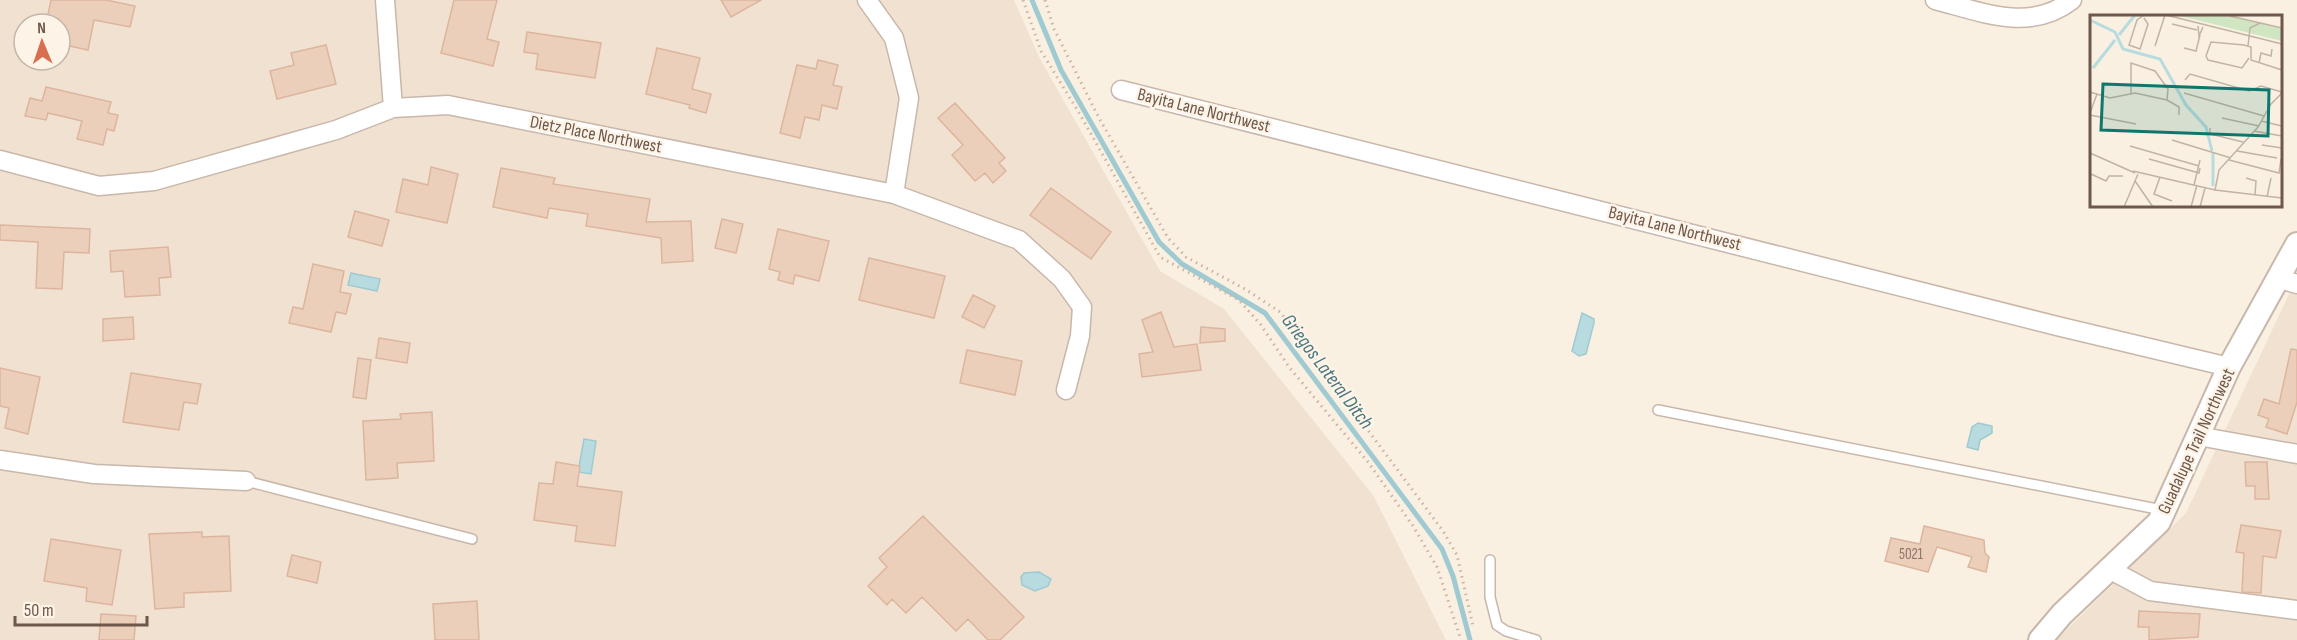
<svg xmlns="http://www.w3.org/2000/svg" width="2297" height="640" viewBox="0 0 2297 640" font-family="'Sofia Sans Condensed',sans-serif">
<rect width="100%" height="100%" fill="#f9f0e1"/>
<path fill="#f0e1d0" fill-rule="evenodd" d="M0 0H1014L1039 57 1160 271 1224 309 1373 495 1446 640H0ZM24 24H60V60H24Z
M2297 277V640H2056L2186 513Z"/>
<path fill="#b8dbe0" stroke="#9fcad1" stroke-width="1.5" d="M351 273 380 279 377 291 348 285Z
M1582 313 1594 319V323L1586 354 1579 356 1572 351Z
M1978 423 1992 426V433L1980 440 1978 450 1967 447 1972 427Z
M584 439 596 441 591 474 578 472Z
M1039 572 1051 579 1048 586 1035 591 1022 585 1021 577 1024 573Z"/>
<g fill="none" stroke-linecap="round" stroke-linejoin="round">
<path stroke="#9fcad1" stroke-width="5" d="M1032 0 1061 70 1159 242 1182 264 1265 313 1442 549 1453 576 1470 640"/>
</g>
<path fill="#eccfbb" stroke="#ddb59e" stroke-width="1.5" d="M51 0H106L135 6 130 27 94 20 88 50 60 44V24H46Z
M454 0H497L487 39 499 42 493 66 441 53Z
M721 0H761L731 17Z
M527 32 601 43 595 78 536 69 538 54 524 52Z
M326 45 336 84 277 99 270 71 294 65 291 53Z
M657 48 700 58 692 89 711 94 706 113 689 108 690 105 646 94Z
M818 60 838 65 833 85 842 87 837 109 822 105 819 120 805 117 800 138 780 133 797 65 816 69Z
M46 87 111 102 108 113 118 115 114 131 107 129 103 145 77 139 82 121 48 113 46 120 25 116 30 98 42 101Z
M955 103 1005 158 999 163 1006 171 993 183 985 173 975 181 952 155 963 145 938 118Z
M431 167 458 174 447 223 396 212 403 179 428 185Z
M501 168 555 178 553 184 650 199 646 222 691 221 693 261 662 263 661 238 586 226 588 214 549 208 547 218 493 207Z
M1051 188 1111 232 1091 259 1030 215Z
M355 211 389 220 382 246 348 237Z
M722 219 743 224 736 253 715 248Z
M0 225 90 229 89 253 64 252 62 289 36 288 38 242 0 240Z
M778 229 829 241 819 281 795 275 793 284 778 280 780 272 769 269Z
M168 247 171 277 159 278 160 295 125 297 123 271 111 272 110 251Z
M869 258 945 276 934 318 859 300Z
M313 264 344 271 340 292 351 294 346 314 336 312 331 332 289 323 293 307 303 309Z
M973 295 995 306 984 328 962 317Z
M1161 312 1174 347 1197 344 1201 370 1142 377 1139 354 1153 352 1142 320Z
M133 317 134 339 103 341V319Z
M1201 327 1225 329V341L1200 343Z
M379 338 410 343 407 363 376 358Z
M2291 349 2297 350V402L2287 434 2266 427 2269 419 2258 415 2264 399 2279 404Z
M967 350 1022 361 1015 395 960 383Z
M358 358 371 360 366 399 353 397Z
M0 368 40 377 28 434 5 428 9 408 0 406Z
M131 373 201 384 197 404 184 402 179 430 123 422Z
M432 412 434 461 397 463 398 478 366 480 363 421 401 419 400 414Z
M556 462 580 466 577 486 622 492 615 546 575 541 577 526 534 520 539 483 553 484Z
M2245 462H2267L2269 499H2255V486H2246Z
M923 516 1024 617 1000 640H988L968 619 956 631 922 597 906 613 892 599 887 605 868 586 887 567 879 558Z
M2241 525 2281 531 2276 558 2263 556 2261 593 2242 592 2244 553 2236 552Z
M1924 526 1984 540 1985 553 1989 557 1986 572 1968 567 1972 557 1937 547 1928 572 1885 561 1891 538 1920 544Z
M202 532V537L229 536 231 591 184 593V607L155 609 149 534Z
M51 539 121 550 112 605 86 601 87 588 44 581Z
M292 555 321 562 317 583 287 576Z
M477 601 479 640H435L433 604Z
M2139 611 2200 614 2198 637 2149 640V627H2138Z
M101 614 136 616 134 640H99Z"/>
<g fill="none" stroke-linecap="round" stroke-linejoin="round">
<defs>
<path id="service" d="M1658 410 2162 510
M246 481 472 539
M1490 560V597L1497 625 1506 631 1536 640"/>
<path id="minor" d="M385 0 393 108
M867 0 894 38 909 98 894 194
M1935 0C1982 12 2030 33 2072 0
M1121 90 2057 326 2229 367
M0 160 99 186 154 181 336 130 393 108 448 105 894 194 1019 240 1062 279 1082 307 1080 336 1066 390
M2280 279 2297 284
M2198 436 2297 454
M0 460 94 474 246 481
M2109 569 2150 591 2297 610"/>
<path id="tertiary" d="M2040 640 2062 614 2159 522 2229 367 2297 244"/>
</defs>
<use href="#service" stroke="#c8b7aa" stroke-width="12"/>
<use href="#minor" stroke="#c8b7aa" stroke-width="21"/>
<use href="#tertiary" stroke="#c8b7aa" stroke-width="26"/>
<path stroke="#d0b29f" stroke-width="3" stroke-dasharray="1.5 4.5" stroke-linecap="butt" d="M1023 0 1041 51 1081 116 1160 257 1239 300 1261 325 1289 367 1368 462 1413 526 1437 567 1461 640
M1045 0 1054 29 1099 118 1168 238 1186 257 1245 289 1280 312 1443 531 1457 555 1473 626"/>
<use href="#service" stroke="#fff" stroke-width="9"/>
<use href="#minor" stroke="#fff" stroke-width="18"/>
<use href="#tertiary" stroke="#fff" stroke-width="22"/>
</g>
<g text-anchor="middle" stroke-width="5" stroke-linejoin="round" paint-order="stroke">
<g font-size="15" fill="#8e7567">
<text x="1911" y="559">5021</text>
</g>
<g font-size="18" fill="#6e574b" stroke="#fdf4e7">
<text transform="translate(1204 110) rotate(14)" y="6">Bayita Lane Northwest</text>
<text transform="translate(596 134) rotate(11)" y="6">Dietz Place Northwest</text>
<text transform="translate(1675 228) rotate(14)" y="6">Bayita Lane Northwest</text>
<text transform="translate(2196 441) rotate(-65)" y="6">Guadalupe Trail Northwest</text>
</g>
<g font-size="20" font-style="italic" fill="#477680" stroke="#fdf4e7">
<text transform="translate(1328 371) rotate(53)" y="7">Griegos Lateral Ditch</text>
</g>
</g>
<g transform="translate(2090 15)">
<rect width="192" height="192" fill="#f9f0e1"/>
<path d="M87 0H139L192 14V26Z" fill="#d0e5c2"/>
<path fill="none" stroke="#b8dbe0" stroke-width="3" d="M0 5 25 17 33 34 70 44 96 90 116 112 122 136M29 20 45 0M3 53 25 25M123 171V138"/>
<path fill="none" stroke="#c1b3a5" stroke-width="1.5" d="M76 0 192 29M140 1 192 13M54 3 58 9 50 34 39 30 47 5 54 0M82 9 107 15M108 11 109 21 113 12M65 31 75 0M158 31 160 13 170 8M94 33 106 36 110 20M159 43 152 53 118 45 116 41 121 27 154 30 161 32V45L192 55M169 48 171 38 181 41 182 34M95 65 100 59 159 76 171 71 192 77M0 77 20 83 45 78 77 85 89 92V100M41 78V48L65 56 78 74 77 85M94 78 174 101M0 98 7 79M0 100 46 109M132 103 169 111M171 106 192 111M120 113V119L153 127M164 116 192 121M82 125 141 143M172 130 192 133M40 131 109 151M147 136 187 143M0 138 45 158M59 144 109 158 110 153M139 145 189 158 191 144M43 156 125 175 192 183M1 159 16 166 19 161H33M70 162 64 179 82 186M156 163 166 166 165 180M45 166 63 192M104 170 110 145M125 175 129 155 168 112 181 89 192 78M177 182 181 163M34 192 48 159M101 192 107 170M110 192 115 173"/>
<path fill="#0f766e" fill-opacity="0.15" stroke="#0f766e" stroke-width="3" d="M13 69 179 75 178 121 11 115Z"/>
<rect width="192" height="192" fill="none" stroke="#6e574b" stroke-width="3"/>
</g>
<g transform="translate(42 42) rotate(358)"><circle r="28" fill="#fdf4e7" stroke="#c4b5a9" stroke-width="1.5"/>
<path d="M0-4.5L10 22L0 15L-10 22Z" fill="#d86f51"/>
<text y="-9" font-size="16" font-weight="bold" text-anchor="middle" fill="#6e574b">N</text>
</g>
<path d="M15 616v9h132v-9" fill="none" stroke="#6e574b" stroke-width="3"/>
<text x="24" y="616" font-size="18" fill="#6e574b" stroke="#fdf4e7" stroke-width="4.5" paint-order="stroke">50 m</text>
</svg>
